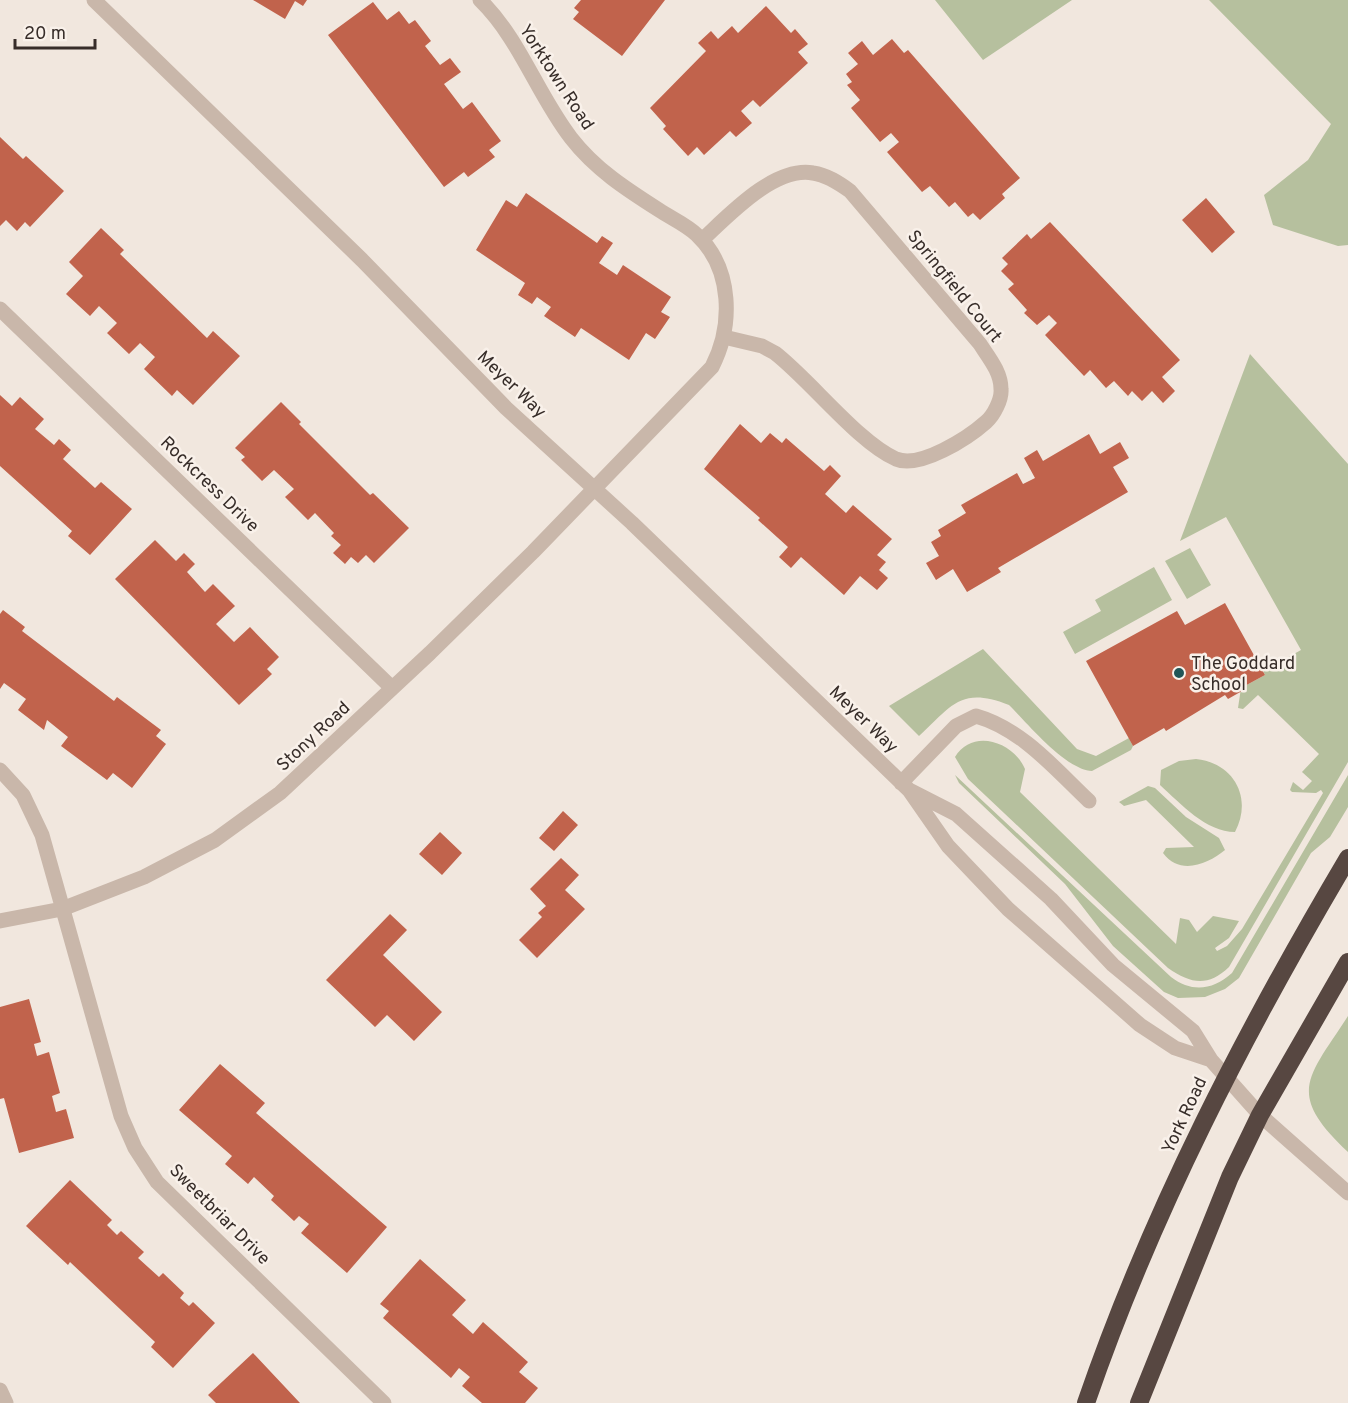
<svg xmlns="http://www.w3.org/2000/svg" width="1348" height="1403" viewBox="0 0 1348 1403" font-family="Overpass,sans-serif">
<rect width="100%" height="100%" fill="#f1e7de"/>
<path fill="#b6c09e" d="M935 0H1072L983 60Z
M1209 0H1348V245L1338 246 1273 225 1264 195 1308 160 1331 124Z
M1250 354 1348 464V762L1229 967C1208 987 1191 984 1168 968L968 779 955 757C972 728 1013 741 1025 769L1020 792 1176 944 1180 918 1189 920 1197 932 1213 916 1239 921 1229 938 1215 948 1217 951 1227 946 1242 929 1323 793 1321 790 1316 793 1292 792 1290 790 1293 782 1303 790 1312 781 1302 772 1319 754 1258 695 1243 709 1238 708 1241 688 1265 675 1263 671 1301 650 1226 517 1180 541Z
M1190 548 1211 585 1187 599 1165 561Z
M1154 567 1172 600 1075 654 1063 632 1101 611 1095 600Z
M983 649 1077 749 1096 756 1129 738 1133 746 1131 750 1092 771C1066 770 1028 724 1009 705 960 686 952 706 919 736L889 706Z
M1196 759C1234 763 1253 798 1235 832 1206 832 1181 804 1160 785L1161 770 1179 761Z
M955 775 1171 977C1192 993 1213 990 1232 973L1348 775V807L1330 837 1311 853 1239 978 1225 989 1205 997 1178 998 1164 992 1113 946 1065 884 959 783Z
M1148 786 1155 788 1186 817 1219 838 1225 850C1208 864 1180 876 1163 853L1166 848 1194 847 1146 800 1124 806 1119 802Z
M1348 1016V1152C1285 1093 1308 1078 1348 1016Z"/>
<path fill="#c1634c" d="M253 0H307L303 6 295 1 285 19Z
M581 0H665L622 56 573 19 579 12 574 8Z
M373 2 387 20 399 11 409 24 415 20 431 41 425 46 440 65 450 58 461 72 444 84 463 109 472 102 501 141 489 150 495 157 468 177 464 172 444 187 328 35Z
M766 6 791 33 795 29 808 44 798 52 808 63 760 107 753 100 741 111 752 123 736 137 730 131 704 155 697 147 688 156 663 129 666 126 650 108 706 51 698 43 711 31 718 39 732 26 738 33Z
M892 39 904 53 908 50 1020 178 1002 194 1005 198 980 220 973 213 968 217 955 202 949 207 930 186 922 192 887 152 899 142 891 133 880 142 851 108 860 100 847 85 852 82 846 74 858 64 848 53 862 41 873 55Z
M0 137 23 159 26 156 64 191 30 227 25 222 17 231 6 220 0 226Z
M526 193 597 243 602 236 613 243 599 263 617 275 623 265 671 297 661 312 670 317 655 339 646 333 629 360 581 328 575 337 544 316 551 307 537 297 532 304 518 295 525 283 476 250 506 200 517 207Z
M1206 198 1235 232 1212 253 1182 220Z
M1050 222 1180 360 1162 377 1175 391 1163 403 1152 391 1142 401 1132 391 1128 396 1114 381 1106 388 1090 370 1084 376 1045 335 1057 323 1049 315 1037 325 1024 313 1027 310 1008 289 1014 284 1001 271 1008 264 1002 258 1027 234 1031 239Z
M101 228 124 250 120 254 207 338 213 331 240 356 193 405 177 390 172 396 144 369 155 357 140 343 129 354 107 333 117 323 99 306 90 316 66 294 83 276 69 262Z
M0 395 12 406 20 397 44 419 35 429 54 445 59 439 71 450 63 459 95 488 101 482 132 509 90 555 68 536 72 531 0 466Z
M281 402 301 422 299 424 370 495 373 493 409 528 374 563 366 555 358 563 351 557 345 564 333 553 341 545 331 536 334 533 315 513 308 520 285 497 294 489 274 470 262 481 241 460 245 457 235 448Z
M740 424 761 443 770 433 782 443 786 438 824 471 830 465 841 476 825 494 846 513 853 505 892 539 877 555 886 562 879 570 888 578 877 590 860 576 844 595 801 557 791 568 779 557 788 547 758 520 760 518 704 469Z
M1089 434 1100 454 1120 442 1129 458 1113 467 1128 492 998 568 1001 572 967 592 953 569 936 580 926 563 939 556 931 542 941 536 938 530 966 513 961 505 1017 473 1023 484 1035 478 1024 458 1037 450 1043 461Z
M155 540 176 561 184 553 195 564 187 572 205 592 213 584 235 606 216 624 234 642 250 627 279 657 267 669 272 674 239 705 115 579Z
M1225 603 1265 675 1241 688 1242 691 1228 699 1225 695 1166 731 1164 728 1133 746 1086 661 1177 611 1185 625Z
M3 610 25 627 22 631 114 701 117 697 161 730 156 736 166 744 132 788 113 773 107 780 61 746 68 737 47 720 44 730 18 710 26 699 4 683 0 689V614Z
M563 811 578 825 554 851 539 838Z
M440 832 462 853 442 875 419 854Z
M561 858 579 875 565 890 585 909 537 958 519 940 542 917 538 913 546 906 530 889Z
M390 914 407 930 383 955 442 1012 414 1041 387 1015 375 1027 326 980Z
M29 999 41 1042 34 1044 37 1056 49 1052 60 1093 52 1096 56 1112 66 1109 74 1138 19 1153 4 1098 0 1099V1007Z
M220 1064 265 1103 256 1113 387 1227 347 1273 301 1233 309 1224 299 1216 294 1221 271 1200 274 1196 254 1177 248 1184 225 1164 232 1156 179 1110Z
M70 1180 112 1220 107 1225 117 1235 121 1231 144 1252 138 1258 159 1277 163 1273 184 1293 180 1298 189 1306 193 1302 215 1323 173 1368 151 1347 155 1342 70 1262 68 1265 26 1226Z
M420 1259 466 1300 452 1315 473 1334 483 1322 528 1362 519 1372 538 1388 525 1403H482L462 1386 470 1377 459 1368 451 1378 383 1318 389 1311 380 1304Z
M253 1353 300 1403H216L208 1395Z"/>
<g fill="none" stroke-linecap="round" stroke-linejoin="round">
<path stroke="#c9b7aa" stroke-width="15" d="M94 0 362 260 506 408 632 523 909 790 948 846 1008 909 1140 1025 1175 1048 1211 1060
M702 240C728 216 774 166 813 173 827 175 839 183 850 191L980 344C989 358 1001 372 1001 389 1002 399 994 415 986 422 968 438 920 469 896 459 858 442 811 381 775 353L762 346 724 337
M0 309 392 688
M0 770 23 795 42 835 121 1116 135 1148 157 1182 384 1403
M901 783 956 726 976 716C1022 729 1055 769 1089 801
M909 790 956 814 1051 899 1113 965 1193 1031 1211 1060 1260 1115 1348 1193
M0 921 62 909 144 877 215 840 280 793 430 653 533 552 712 367C733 326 733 269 697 235 687 225 671 218 659 210 626 189 595 169 571 138 537 94 520 39 480 0
M0 1390 6 1403"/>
<path stroke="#574741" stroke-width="18" d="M1086 1403C1152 1211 1245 1032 1348 858
M1139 1403 1230 1177 1260 1115 1348 962"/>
</g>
<circle fill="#205557" stroke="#f9f1ea" stroke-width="2" cx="1179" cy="673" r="6"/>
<g text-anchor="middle" stroke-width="5" stroke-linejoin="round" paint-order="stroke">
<g font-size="18" fill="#372d29" stroke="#f9f1ea">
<text transform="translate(557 77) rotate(57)" y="6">Yorktown Road</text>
<text transform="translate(955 286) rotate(51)" y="6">Springfield Court</text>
<text transform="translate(512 384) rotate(44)" y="6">Meyer Way</text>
<text transform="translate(210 484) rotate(44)" y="6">Rockcress Drive</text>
<text transform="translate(864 719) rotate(44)" y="6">Meyer Way</text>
<text transform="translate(313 736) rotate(-43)" y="6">Stony Road</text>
<text transform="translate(1184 1115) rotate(-65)" y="6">York Road</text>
<text transform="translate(220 1214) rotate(45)" y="6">Sweetbriar Drive</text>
</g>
<g font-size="18" fill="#372d29" stroke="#f9f1ea" text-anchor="start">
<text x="1191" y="669">The Goddard<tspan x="1191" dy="21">School</tspan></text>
</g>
</g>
<path d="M15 39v9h80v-9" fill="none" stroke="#372d29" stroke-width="3"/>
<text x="24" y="39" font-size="18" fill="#372d29" stroke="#f9f1ea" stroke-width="4.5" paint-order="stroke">20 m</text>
</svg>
